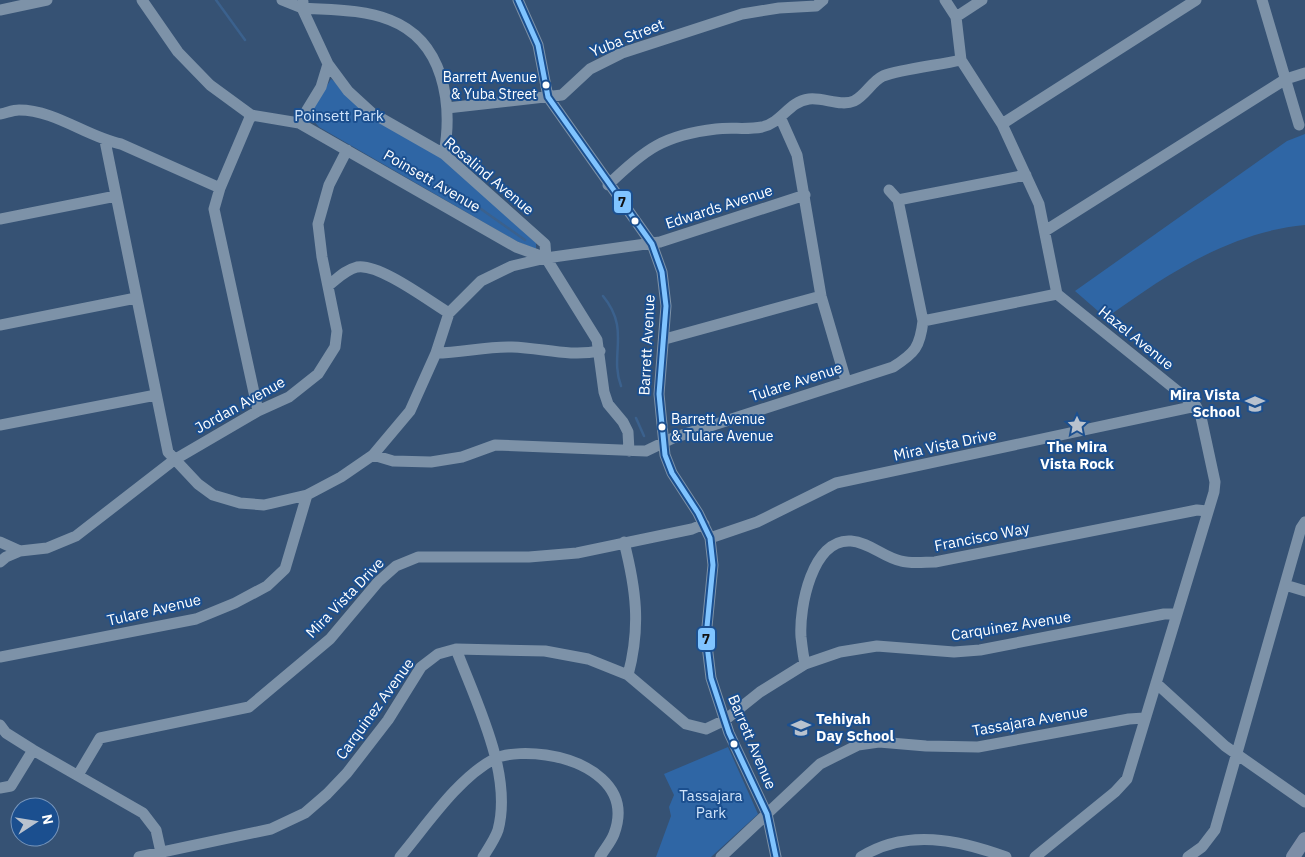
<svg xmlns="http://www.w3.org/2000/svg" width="1305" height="857" viewBox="0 0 1305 857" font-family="'IBM Plex Sans',sans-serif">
<rect width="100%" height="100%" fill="#365274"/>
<path fill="#2f66a5" d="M331 79 443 159 536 243V249L518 242 319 127 312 119V111Z
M1305 134V225C1229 232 1166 275 1106 318L1075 291 1287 141Z
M728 747 758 814 711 857H656L671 816 669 807 674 795 664 774Z"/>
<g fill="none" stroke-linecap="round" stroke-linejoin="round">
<path stroke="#3b618d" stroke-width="2.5" d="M216 0 245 40
M447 185 525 240
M603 296C631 330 609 354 621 386
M636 418 644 436"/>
<path stroke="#7d92a8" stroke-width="11" d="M142 0 178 52 210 85 251 115 299 123 516 247 546 258 597 340 604 392 608 404 623 422 628 432 629 451
M282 0 302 8 328 64 348 91 372 113 444 154 545 244 546 258
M518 0 538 45 548 97 652 244 662 272 666 306 659 394 665 455 672 473 698 513 710 538 713 565 706 637 711 678 729 733 767 814 776 857
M945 0 956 17 961 60 1002 124 1039 204 1057 294 1196 406 1201 417 1215 482 1214 492 1127 779 1115 792 1035 857
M1262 0 1299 125
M303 2 302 8C330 10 363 9 390 20 444 41 453 103 444 154
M0 10 47 0
M956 17 982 0
M447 108 562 95 590 69 622 53 742 14 779 8 816 6 823 0
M0 114C6 113 13 110 19 110 55 110 87 137 121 144L220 188
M251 115 220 188 214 209 258 411
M781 119 797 155 821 296 846 381
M299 123 321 87 328 64
M1002 124 1196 0
M105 141 168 452 198 484 213 495 240 503 264 505 307 495 341 477 373 455 410 411 436 353 449 313 481 281 512 266 546 258 660 242 805 195
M608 185C645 149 664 135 716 129 731 127 747 130 762 127 783 122 788 102 809 99 823 97 841 107 854 101 865 96 872 81 883 76 902 69 940 65 961 60
M889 190 898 200 923 321
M898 200 1026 175
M0 219 116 196
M1045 231 1286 79 1305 73
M328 286C337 279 345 270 357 267 379 263 429 301 449 313
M0 325 136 298
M665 339 821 296
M436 353C462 353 486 346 512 347 543 348 568 357 600 351
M0 425 156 395
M373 455 393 461 431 462 462 457 495 445 646 451 673 438 893 367C915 353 920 347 923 321L1057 294
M710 538 757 522 836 483 1196 406
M0 542 20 551
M624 542C636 589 641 627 628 675
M0 562 6 557 20 551 47 548 76 536 174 460 258 411 289 397 318 374 335 347 337 331 322 257 318 224 329 185 347 150
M1285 585 1305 591
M456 649C476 702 513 774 498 830 495 839 488 849 483 857
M0 657 196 619 235 603 267 586 285 569 307 495
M805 664C803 655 802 646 801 637 799 608 812 538 851 541 869 542 883 557 901 561 911 564 925 562 935 562L1197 510 1207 511
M1156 683 1225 746 1305 802
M0 725 6 733 33 750 143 813 156 830 162 857
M78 775 100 738 249 707 330 639 378 582 396 566 418 557H529L577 553 692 529 704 524
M0 788 11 786 33 750
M139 857 271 829 305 813 327 794 347 773 388 720 421 667 438 654 456 649 545 651 588 659 628 675 686 724 706 729 725 720 760 692 805 664 840 652 877 646 954 652 980 650 1164 614H1176
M400 857C427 825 457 779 494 759 508 752 532 753 546 755 586 761 632 786 614 834 611 842 604 850 600 857
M721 857 820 764 858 745 879 742 926 746 978 747 1129 719 1144 718
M861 857C907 828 959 840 1006 857
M1188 857 1202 847 1215 830 1301 528 1305 522"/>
<path stroke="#7d8ea7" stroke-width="14" d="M1293 857 1305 839"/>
<defs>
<path id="bus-1" d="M518 0 538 45 548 97 652 244 662 272 666 306 659 394 665 455 672 473 698 513 710 538 713 565 706 637 711 678 729 733 767 814 776 857"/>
</defs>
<use href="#bus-1" stroke="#1b4f8f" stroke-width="9"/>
<use href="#bus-1" stroke="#80c4ff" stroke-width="5"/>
</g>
<defs>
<symbol id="school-bare" viewBox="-9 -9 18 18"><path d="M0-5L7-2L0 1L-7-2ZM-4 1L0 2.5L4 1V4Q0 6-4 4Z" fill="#b9c2ce" stroke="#1b4f8f" stroke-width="2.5" paint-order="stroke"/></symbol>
<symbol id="sight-bare" viewBox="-9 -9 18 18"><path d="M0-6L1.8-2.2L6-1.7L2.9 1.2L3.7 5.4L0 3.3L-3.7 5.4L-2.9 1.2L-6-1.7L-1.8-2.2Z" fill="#b9c2ce" stroke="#1b4f8f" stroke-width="2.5" paint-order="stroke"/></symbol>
</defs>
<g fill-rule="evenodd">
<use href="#school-bare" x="1241" y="390" width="28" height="28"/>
<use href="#sight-bare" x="1063" y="411" width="28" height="28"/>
<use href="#school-bare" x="787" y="714" width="28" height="28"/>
</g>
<g fill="#fff" stroke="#1b4f8f" stroke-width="2">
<circle cx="546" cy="85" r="4.5"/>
<circle cx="635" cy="221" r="4.5"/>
<circle cx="662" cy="427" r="4.5"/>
<circle cx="734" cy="744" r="4.5"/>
</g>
<g text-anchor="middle" stroke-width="4" stroke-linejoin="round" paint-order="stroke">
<g font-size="14" fill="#fff" stroke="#1b4f8f" text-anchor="end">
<text x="537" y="82">Barrett Avenue<tspan x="537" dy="17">&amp; Yuba Street</tspan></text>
<text x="671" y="424" text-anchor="start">Barrett Avenue<tspan x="671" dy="17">&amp; Tulare Avenue</tspan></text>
</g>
<g font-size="15" fill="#fff" stroke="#1b4f8f">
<text transform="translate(627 38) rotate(-22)" y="5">Yuba Street</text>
<text transform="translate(489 176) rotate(40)" y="5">Rosalind Avenue</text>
<text transform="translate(432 181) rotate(30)" y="5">Poinsett Avenue</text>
<text transform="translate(719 207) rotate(-18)" y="5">Edwards Avenue</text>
<text transform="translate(1136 338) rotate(39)" y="5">Hazel Avenue</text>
<text transform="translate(647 345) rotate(-87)" y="5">Barrett Avenue</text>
<text transform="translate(796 382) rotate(-18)" y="5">Tulare Avenue</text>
<text transform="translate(240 405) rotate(-29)" y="5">Jordan Avenue</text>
<text transform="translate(945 445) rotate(-12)" y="5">Mira Vista Drive</text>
<text transform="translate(982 537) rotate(-11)" y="5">Francisco Way</text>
<text transform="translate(345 598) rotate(-46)" y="5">Mira Vista Drive</text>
<text transform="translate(154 610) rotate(-13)" y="5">Tulare Avenue</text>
<text transform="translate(1011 626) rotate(-9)" y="5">Carquinez Avenue</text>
<text transform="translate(375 709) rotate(-54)" y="5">Carquinez Avenue</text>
<text transform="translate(1030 721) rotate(-10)" y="5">Tassajara Avenue</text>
<text transform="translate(752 742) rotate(67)" y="5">Barrett Avenue</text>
</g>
<g font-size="15" fill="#cfe3fa" stroke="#1b4f8f">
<text x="339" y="121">Poinsett Park</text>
<text x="711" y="801">Tassajara<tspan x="711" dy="17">Park</tspan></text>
</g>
<g font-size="15" font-weight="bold" fill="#fff" stroke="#1b4f8f" text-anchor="end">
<text x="1240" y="400">Mira Vista<tspan x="1240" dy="17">School</tspan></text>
<text x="1077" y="452" text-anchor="middle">The Mira<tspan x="1077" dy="17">Vista Rock</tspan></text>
<text x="816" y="724" text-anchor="start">Tehiyah<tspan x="816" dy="17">Day School</tspan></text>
</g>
</g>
<g stroke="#1b4f8f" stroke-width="2">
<rect x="613" y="190" width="19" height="24" rx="5" fill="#80c4ff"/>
<rect x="697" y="627" width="19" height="24" rx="5" fill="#80c4ff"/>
</g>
<g font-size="14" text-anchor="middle" font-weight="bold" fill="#111">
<text x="622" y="207">7</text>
<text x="706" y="644">7</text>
</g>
<g transform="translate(35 822) rotate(78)"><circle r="24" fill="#1b4f8f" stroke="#7695bc"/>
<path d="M0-4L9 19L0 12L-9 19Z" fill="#b9c2ce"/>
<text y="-8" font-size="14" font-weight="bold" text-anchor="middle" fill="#ffffff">N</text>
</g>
</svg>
